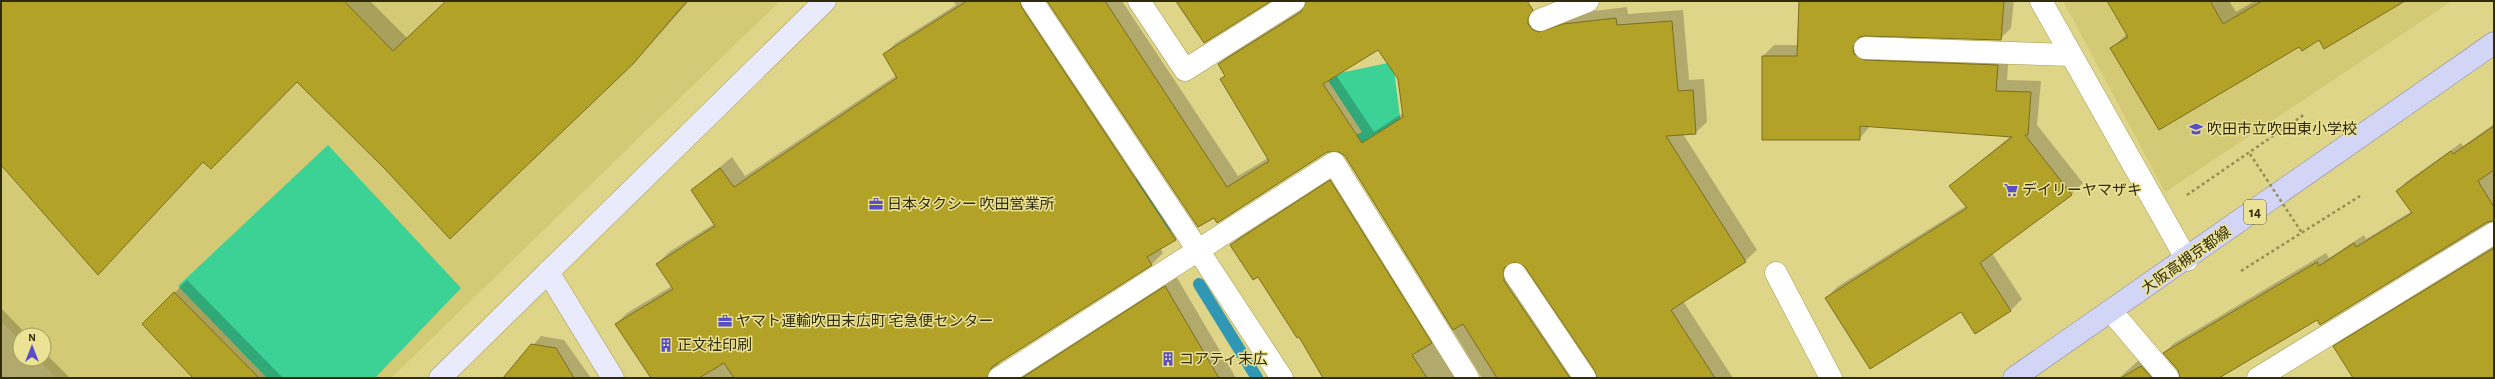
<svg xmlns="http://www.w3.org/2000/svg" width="2495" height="379" viewBox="0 0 2495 379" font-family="'Alegreya Sans','Noto Sans JP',sans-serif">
<rect width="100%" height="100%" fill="#dfd588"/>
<path fill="#d4c974" d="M1 1H780L391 378H56L38 359H44V335H20V341L1 321Z
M2063 1H2452L2165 192Z"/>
<path fill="#3dd295" d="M1393 62 1401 125 1354 153 1345 140 1362 132 1325 76Z
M328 145 461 288 375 378H267L178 286Z"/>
<path fill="#0003" fill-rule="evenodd" d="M1 1H370L407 38 446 1H689L633 64 297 80 203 161 1 163Z
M953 1H1036L1187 228 1176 239 1160 248 1163 253 1152 264 999 362V373L1005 378H652L616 324 627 313 672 286 657 264 669 252 714 224 692 190 732 157 745 176 897 75 884 54 896 43 956 5Z
M1048 1H1122L1238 176 1268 158 1221 79 1226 75 1219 64 1230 53 1310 1H1505L1468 26 1627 7 1628 14 1683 10 1689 80 1704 79 1707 122 1695 133 1683 134 1757 250 1745 261 1683 301 1733 378H1597V371L1526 266 1514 260 1516 270 1591 378H1482L1345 156 1340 151 1327 152 1217 222ZM1378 48 1399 79 1403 113 1374 132 1336 75Z
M1175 1H1270L1204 42Z
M1800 1H2014L2011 28 2000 39 1865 34V42L2009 54 2007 80 2041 81 2037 125 2083 183 2072 194 1992 253 2022 299 2011 310 1975 333 1961 311 1826 298 1837 287 1966 206 1950 186 2011 136 1871 125 1859 139 1763 56 1774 45H1799Z
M2108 1H2229L2236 12 2255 1H2379L2320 39 2112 48 2127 34Z
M2494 124V220L2321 324 2317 318 2217 378H2181V375L2164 353 2173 344 2326 253 2329 258 2364 235 2366 239 2412 211 2397 191 2406 182 2461 143 2463 146Z
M1342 170 1474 378H1325L1299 335 1258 276 1231 245 1243 233Z
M2494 245V378H2354L2335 347 2344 337Z
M1176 276 1236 378H1012Z
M187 280 283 378H195L144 324Z
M1 308 27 335H20V359H44V352L70 378H1Z
M541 336 564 340 591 378H505Z
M2140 359 2170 378H2119Z"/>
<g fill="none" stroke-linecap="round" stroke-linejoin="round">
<path stroke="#3097b5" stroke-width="12" d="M1141 182 1166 227
M1199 284 1257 378"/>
</g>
<path fill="#b2a228" stroke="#7a6f21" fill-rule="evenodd" d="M1 1H344L393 51 446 1H687L633 64 450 239 385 169 297 82 211 169 203 162 98 275 1 165Z
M967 1H1020L1022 8 1176 240 1147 257 1152 265 992 367 987 378H734L724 363 699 378H651L615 324 673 289 656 264 715 226 691 190 720 168 734 187 897 78 883 54Z
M1047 1H1105L1227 187 1269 161 1220 79 1225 76 1218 64 1301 12 1306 1H1527L1533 10 1528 18V24L1533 30 1539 32 1563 24 1616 18 1617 25 1672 21 1678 91 1693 90 1696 134 1666 136 1746 262 1671 310 1715 378H1597L1595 371 1525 267 1515 262 1504 268V281L1570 378H1497L1463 324 1453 330 1345 156 1339 152H1327L1217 223 1214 218 1198 227ZM1378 50 1398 79 1403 117 1362 143 1323 84Z
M1176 1H1271L1204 43Z
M1799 1H2004L2001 40 1865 36 1859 37 1853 47 1854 54 1865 60 1998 65 1996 91 2031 92 2028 135H2025L2072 195 1980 263 2011 311 1975 334 1961 312 1870 369 1825 298 1967 208 1949 186 2012 137 1860 126V140H1762V56H1797Z
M2107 1H2210L2223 24 2262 1H2405L2324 49 2319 40 2302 51 2299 47 2159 130 2110 48 2128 37Z
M2494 126V170L2478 181 2494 207V221L2487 222 2320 325 2317 320 2219 378H2180L2178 370 2163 353 2317 262 2319 266 2354 243 2356 247 2412 213 2396 191 2451 151 2453 154Z
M1330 180 1432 343 1412 355 1427 378H1323L1299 337 1297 338 1258 277 1253 280 1230 245Z
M2494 248V378H2353L2333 346Z
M1165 286 1219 378H1022Z
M174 292 259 378H193L142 324Z
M531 344 556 348 574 378H503Z
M2141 366 2152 378H2121Z"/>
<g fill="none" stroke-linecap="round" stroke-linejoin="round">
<defs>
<path id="lane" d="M1032 1 1198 250
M1515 274 1585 378"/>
<path id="street" d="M1139 1 1185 70 1294 1
M2041 1 2187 260
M1540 20 1588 1
M1865 48 2071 55
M1198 250 1282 378
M1776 273 1831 378
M2111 311 2168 378
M999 378 1334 163 1468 378
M2258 378 2494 233"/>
<path id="secondary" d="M548 272 613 378
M440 378 825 1"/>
<path id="primary" d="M2014 378 2494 43"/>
</defs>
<use href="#lane" stroke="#a59a4f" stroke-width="23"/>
<use href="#street" stroke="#a59a4f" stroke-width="23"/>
<use href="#secondary" stroke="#a59a4f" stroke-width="23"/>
<use href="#primary" stroke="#8687a1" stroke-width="23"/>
<path stroke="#958e54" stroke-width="2.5" stroke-dasharray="3 3" stroke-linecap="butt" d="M2187 195 2305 114
M2241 271 2360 196"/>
<use href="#lane" stroke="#fff" stroke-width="22"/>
<use href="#street" stroke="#fff" stroke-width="22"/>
<use href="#secondary" stroke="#e9eafb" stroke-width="22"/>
<use href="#primary" stroke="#d3d5f7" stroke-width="22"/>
<path stroke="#958e54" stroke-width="2.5" stroke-dasharray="3 3" stroke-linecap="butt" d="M2250 154 2302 233"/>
</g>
<defs>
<symbol id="school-bare" viewBox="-9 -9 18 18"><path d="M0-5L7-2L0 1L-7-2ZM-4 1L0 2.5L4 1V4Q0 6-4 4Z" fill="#584fc6" stroke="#ece295" stroke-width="2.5" paint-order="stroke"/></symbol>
<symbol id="supermarket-bare" viewBox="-9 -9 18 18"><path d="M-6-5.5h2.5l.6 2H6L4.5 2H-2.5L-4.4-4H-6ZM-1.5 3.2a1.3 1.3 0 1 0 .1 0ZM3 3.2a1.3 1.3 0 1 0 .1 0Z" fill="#584fc6" stroke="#ece295" stroke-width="2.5" paint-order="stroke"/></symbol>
<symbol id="office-bare" viewBox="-9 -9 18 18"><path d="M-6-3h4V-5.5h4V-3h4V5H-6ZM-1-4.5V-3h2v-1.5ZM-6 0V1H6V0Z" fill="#584fc6" stroke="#ece295" stroke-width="2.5" paint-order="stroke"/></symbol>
<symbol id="building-bare" viewBox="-9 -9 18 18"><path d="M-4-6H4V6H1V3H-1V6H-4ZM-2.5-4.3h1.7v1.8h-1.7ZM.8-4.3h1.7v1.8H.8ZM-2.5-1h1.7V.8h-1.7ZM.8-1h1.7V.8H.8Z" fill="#584fc6" stroke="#ece295" stroke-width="2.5" paint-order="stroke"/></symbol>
</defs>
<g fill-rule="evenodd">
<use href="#school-bare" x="2186" y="119" width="20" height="20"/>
<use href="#supermarket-bare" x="2001" y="180" width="20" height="20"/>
<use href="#office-bare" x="866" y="194" width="20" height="20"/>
<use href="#office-bare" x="715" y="311" width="20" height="20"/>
<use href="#building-bare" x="656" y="335" width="20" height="20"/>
<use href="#building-bare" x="1158" y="349" width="20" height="20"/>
</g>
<g text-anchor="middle" stroke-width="3" stroke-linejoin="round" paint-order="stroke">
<rect fill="#ece295" stroke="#686234" stroke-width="1" x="2244" y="200" width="22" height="24" rx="3"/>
<g font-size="14" font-weight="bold" fill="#2f2b0b">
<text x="2255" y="217">14</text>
</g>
<g font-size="15" fill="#2f2b0b" stroke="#ece295" text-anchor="start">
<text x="2207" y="134">吹田市立吹田東小学校</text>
<text x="2022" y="195">デイリーヤマザキ</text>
<text x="887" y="209">日本タクシー 吹田営業所</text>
<text x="736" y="326">ヤマト運輸吹田末広町 宅急便センター</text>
<text x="677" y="350">正文社印刷</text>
<text x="1179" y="364">コアティ末広</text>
</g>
<g font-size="15" fill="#2f2b0b" stroke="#ece295">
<text transform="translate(2186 260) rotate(-35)" y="5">大阪高槻京都線</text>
</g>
</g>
<rect width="2495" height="379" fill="none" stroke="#2f2b0b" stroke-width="4"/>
<g transform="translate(32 347)"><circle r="19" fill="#ece295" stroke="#a0995e"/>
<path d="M0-3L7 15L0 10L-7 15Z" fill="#584fc6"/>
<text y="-6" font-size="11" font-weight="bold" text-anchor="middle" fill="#2f2b0b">N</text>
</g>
</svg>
